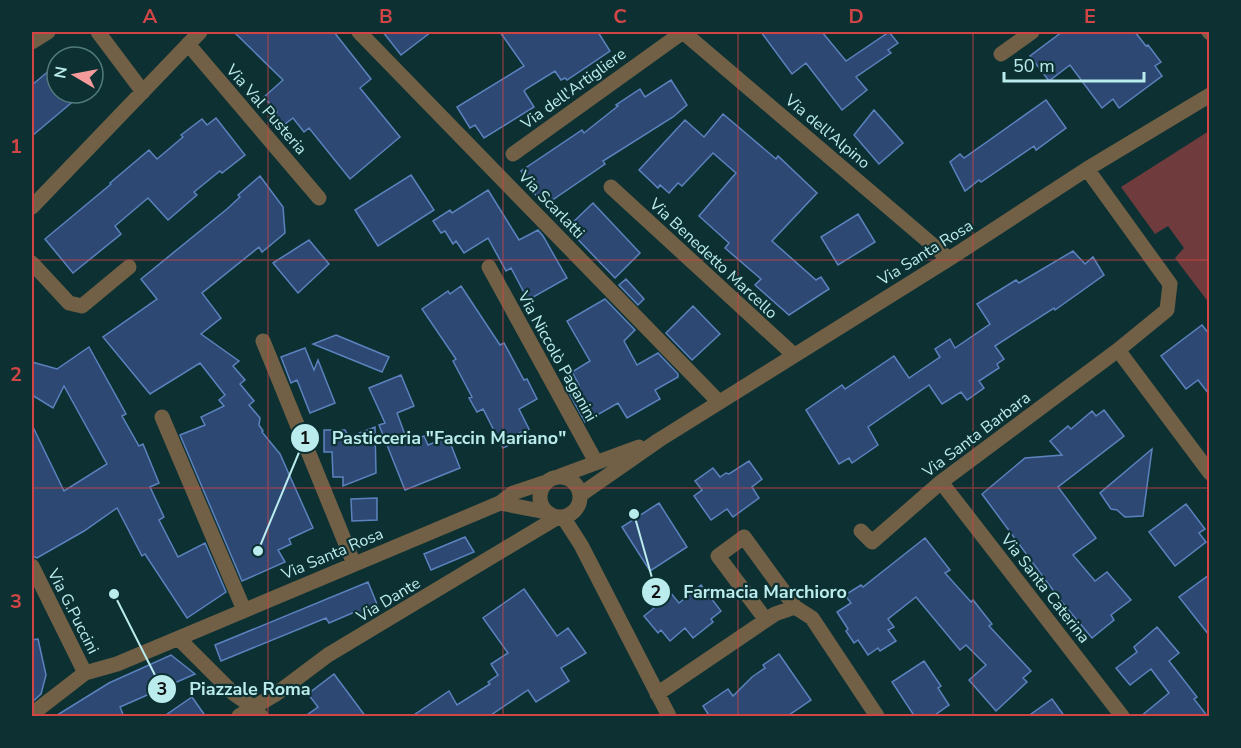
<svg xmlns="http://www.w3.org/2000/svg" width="1241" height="748" viewBox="0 0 1241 748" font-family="'Nunito Sans',sans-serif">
<rect width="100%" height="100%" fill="#0d3133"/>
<path fill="#6f3b3c" d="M1209 131V303L1175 258 1184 248 1168 226 1155 234 1121 187Z"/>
<path fill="#2d4873" stroke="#5c82be" stroke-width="1.5" d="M234 32H334L371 79 360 88 400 137 350 179 309 128 304 132 293 118 281 127 272 117 277 112 264 97 283 80Z
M383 32H431L401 55Z
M500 32H598L610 51 567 80 565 78 561 80 555 71 526 89 524 91 534 107 484 138 475 125 470 128 457 107 524 66Z
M761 32H822L846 61 889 32 898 43 888 50 891 53 856 77 867 90 842 110 806 63 792 74Z
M1062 32H1135L1146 46 1148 45 1161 62 1155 66 1162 76 1119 108 1113 99 1102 108 1070 65 1049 81 1030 56Z
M57 64V93H83L32 136V85Z
M671 80 687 105 673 117 603 161 605 164 545 205 534 193 521 171 582 130 584 133 618 106 616 105 640 89 645 97Z
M1046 100 1066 128 1036 150 1034 146 981 182 979 180 965 191 950 162 960 154 964 158Z
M874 110 903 143 879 164 854 135Z
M723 114 776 159 778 156 817 193 772 241 816 280 821 277 829 289 789 315 755 285 761 279 725 248 729 243 699 216 736 173 713 153 682 186 678 183 669 193 660 185 658 188 639 170 685 120 704 137Z
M216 118 245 155 222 173 220 171 194 192 197 195 168 220 148 198 115 226 121 234 73 273 45 239 111 184 110 183 149 150 157 159 183 137 181 135 202 119 207 125Z
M411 175 434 210 378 246 355 210Z
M260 176 283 207 285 233 262 252 259 247 202 293 221 318 201 334 239 361 233 366 245 380 240 384 254 401 249 405 260 418 259 425 263 431 262 432 280 454 313 528 289 539 291 544 278 550 285 562 242 581 180 435 205 425 201 417 224 406 219 400 225 395 200 363 150 394 103 337 157 299 141 279 227 209 240 197 238 195Z
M488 190 519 240 538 230 543 236 567 278 528 300 511 268 506 271 488 238 464 253 456 241 453 244 445 231 441 233 433 221 450 210 452 213Z
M593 203 640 253 615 278 567 228Z
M858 214 875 242 838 265 821 237Z
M309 240 329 264 298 293 273 263Z
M1073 251 1085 264 1093 257 1104 275 1055 310 1054 308 995 346 1004 359 997 364 999 368 979 381 984 388 967 400 961 392 942 404 929 385 868 427 878 445 852 463 849 458 839 464 806 410 842 385 845 389 894 356 909 378 940 357 935 349 950 339 955 348 990 324 977 304 1016 280 1019 283Z
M626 279 644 299 638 305 619 285Z
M461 286 500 345 504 343 524 380 527 379 537 399 519 409 529 429 517 434 520 440 503 448 483 409 477 412 469 398 472 397 453 361 456 359 422 309 448 291 450 294Z
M605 299 635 330 624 341 637 365 658 353 678 374V377L655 390 660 399 627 418 618 403 585 422 568 391 579 385 572 372 590 361 567 321Z
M693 306 720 334 692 360 666 333Z
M1202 325 1209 334V394L1198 380 1186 389 1161 356Z
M336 335 389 357 382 372 313 344Z
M89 347 126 414 122 416 139 446 143 444 159 483 150 487 164 517 159 520 178 557 205 543 226 592 187 618 145 554 142 556 117 508 84 531 37 558 32 556V425L64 491 107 464 64 386 53 408 32 395V362L57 369Z
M305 348 314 370 318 360 335 403 310 413 297 380 291 383 281 357Z
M401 375 414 406 397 413 408 443 424 436 428 445 448 437 460 468 405 490 379 425 385 423 369 388Z
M1104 410 1124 436 1058 487 1096 538 1073 555 1095 581 1107 572 1131 600 1111 615 1114 620 1092 638 1061 601 982 494 1025 458 1062 455 1050 441 1068 426 1071 429 1092 411 1096 416Z
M375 427 376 473 343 486V477H333L332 452H324V430H345L349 437Z
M1152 449 1143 516 1125 517 1117 510 1111 509 1100 493Z
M749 461 762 479 752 487 759 498 733 517 727 509 711 520 694 496 702 490 695 481 713 468 720 477 726 473 729 474Z
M377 498V520L352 521 351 499Z
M659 503 687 547 650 571 622 527Z
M1186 504 1205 529 1199 533 1206 542 1175 566 1149 532Z
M465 537 474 552 431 570 424 554Z
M925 538 950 570 945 573 971 602 973 600 992 624 989 626 1031 671 1023 678 1027 682 996 711 969 680 986 665 966 645 960 650 916 597 888 619 894 627 888 630 896 641 880 651 878 648 868 655 858 640 854 643 846 631 848 629 837 612 851 603 845 595 861 585 863 587Z
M1209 575V635L1179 597Z
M368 582 379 609 360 617 357 611 329 623 326 618 221 661 215 645Z
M701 585 721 611 711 619 713 622 693 638 685 628 670 641 661 630 658 633 644 616 654 608 652 606 670 592 679 603Z
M524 589 557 636 568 628 586 653 561 668 569 681 536 702 528 690 488 717H411L449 691 457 705 490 684 488 682 498 675 491 664 508 653 483 618Z
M1157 627 1179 653 1169 661 1197 697 1194 699 1208 717H1140L1169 693 1151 669 1130 685 1116 668 1137 652 1134 647Z
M38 639 46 675 41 694 32 702V640Z
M779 654 811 700 786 717H710L703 706 728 689 733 696 752 677 765 668 763 665Z
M171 655 195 674 120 707 124 717H54L109 683Z
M924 661 941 686 938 688 949 705 932 717H915L892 682Z
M334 674 366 717H304L318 707 308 694Z
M192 697 206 717H163Z
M1052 699 1065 717H1027Z"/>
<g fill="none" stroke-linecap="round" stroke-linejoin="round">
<path stroke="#716045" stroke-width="15" d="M98 32 143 92
M359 32 719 402
M683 32 949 259
M1209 32 1210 33
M32 42 48 32
M188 44 319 198
M1001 54 1032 32
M513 154 683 32
M611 187 794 355
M32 207 200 32
M32 263 69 303 82 306 129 267
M489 267 596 462
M263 341 354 564
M1118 350 1210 473
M162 417 244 610
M560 476 639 447
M540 497a20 20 0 1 1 40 0a20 20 0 1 1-40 0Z
M941 482 1122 716
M580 495 659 440 949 259 1087 169 1210 95
M500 503 546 512
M563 517 581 545 669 716
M861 531 872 542 941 482 1118 350 1167 310 1170 284 1087 169
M32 566 85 673
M766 620 718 556 744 537 795 607
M179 639 233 693 253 707 261 716
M657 694 775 614 795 607 812 618 877 716
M32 714 85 673 117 664 500 503 513 493 546 482
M239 716 276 694 328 655 558 517"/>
</g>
<path fill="none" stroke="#d24546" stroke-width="1.5" stroke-opacity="0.55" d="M268 32V716M503 32V716M738 32V716M973 32V716M32 260H1210M32 488H1210"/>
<g text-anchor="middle" stroke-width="4.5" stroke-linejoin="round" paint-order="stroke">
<g font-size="16" fill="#baebed" stroke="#0d3133">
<text transform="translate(573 88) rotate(-36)" y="6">Via dell'Artigliere</text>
<text transform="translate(267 109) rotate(49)" y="6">Via Val Pusteria</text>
<text transform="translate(828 131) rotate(40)" y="6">Via dell'Alpino</text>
<text transform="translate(552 204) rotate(46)" y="6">Via Scarlatti</text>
<text transform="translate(925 252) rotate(-32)" y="6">Via Santa Rosa</text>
<text transform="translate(714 258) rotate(43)" y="6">Via Benedetto Marcello</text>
<text transform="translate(558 356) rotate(61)" y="6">Via Niccolò Paganini</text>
<text transform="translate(976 434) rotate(-37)" y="6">Via Santa Barbara</text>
<text transform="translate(332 553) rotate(-23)" y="6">Via Santa Rosa</text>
<text transform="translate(1046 588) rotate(52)" y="6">Via Santa Caterina</text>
<text transform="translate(388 599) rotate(-31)" y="6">Via Dante</text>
<text transform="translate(74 611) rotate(63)" y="6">Via G.Puccini</text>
</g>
</g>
<path fill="none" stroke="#baebed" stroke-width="2" d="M258 551L305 438M634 514L656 592M114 594L162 689"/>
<g fill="#baebed" stroke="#0d3133" stroke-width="2">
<circle cx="258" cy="551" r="6"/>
<circle cx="634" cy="514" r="6"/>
<circle cx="114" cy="594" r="6"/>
<circle cx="305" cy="438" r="15"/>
<circle cx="656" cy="592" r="15"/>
<circle cx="162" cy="689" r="15"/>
</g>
<g font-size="18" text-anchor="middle" font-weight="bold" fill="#111">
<text x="305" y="444">1</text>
<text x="656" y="598">2</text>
<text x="162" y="695">3</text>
</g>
<g font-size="18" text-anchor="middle" font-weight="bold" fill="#baebed" stroke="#0d3133" stroke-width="4.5" stroke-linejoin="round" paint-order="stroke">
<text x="449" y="444">Pasticceria "Faccin Mariano"</text>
<text x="765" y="598">Farmacia Marchioro</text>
<text x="250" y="695">Piazzale Roma</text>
</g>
<rect width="1241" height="748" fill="none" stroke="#0d3133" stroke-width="66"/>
<g transform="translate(75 75) rotate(280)"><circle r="28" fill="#0d3133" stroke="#527b7d" stroke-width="1.5"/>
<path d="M0-4.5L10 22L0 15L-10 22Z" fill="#f59b9c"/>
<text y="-9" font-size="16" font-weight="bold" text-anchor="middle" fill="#baebed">N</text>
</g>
<path d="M1004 72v9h140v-9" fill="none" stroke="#baebed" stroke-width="3"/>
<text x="1013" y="72" font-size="18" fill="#baebed" stroke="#0d3133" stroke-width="4.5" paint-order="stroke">50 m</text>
<rect x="33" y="33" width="1175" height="682" fill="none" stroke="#d24546" stroke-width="2"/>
<g font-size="20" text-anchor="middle" font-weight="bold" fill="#d24546">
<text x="150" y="23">A</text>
<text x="386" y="23">B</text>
<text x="620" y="23">C</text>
<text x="856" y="23">D</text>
<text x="1090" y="23">E</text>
<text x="16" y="153">1</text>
<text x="16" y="381">2</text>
<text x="16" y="608">3</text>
</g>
</svg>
